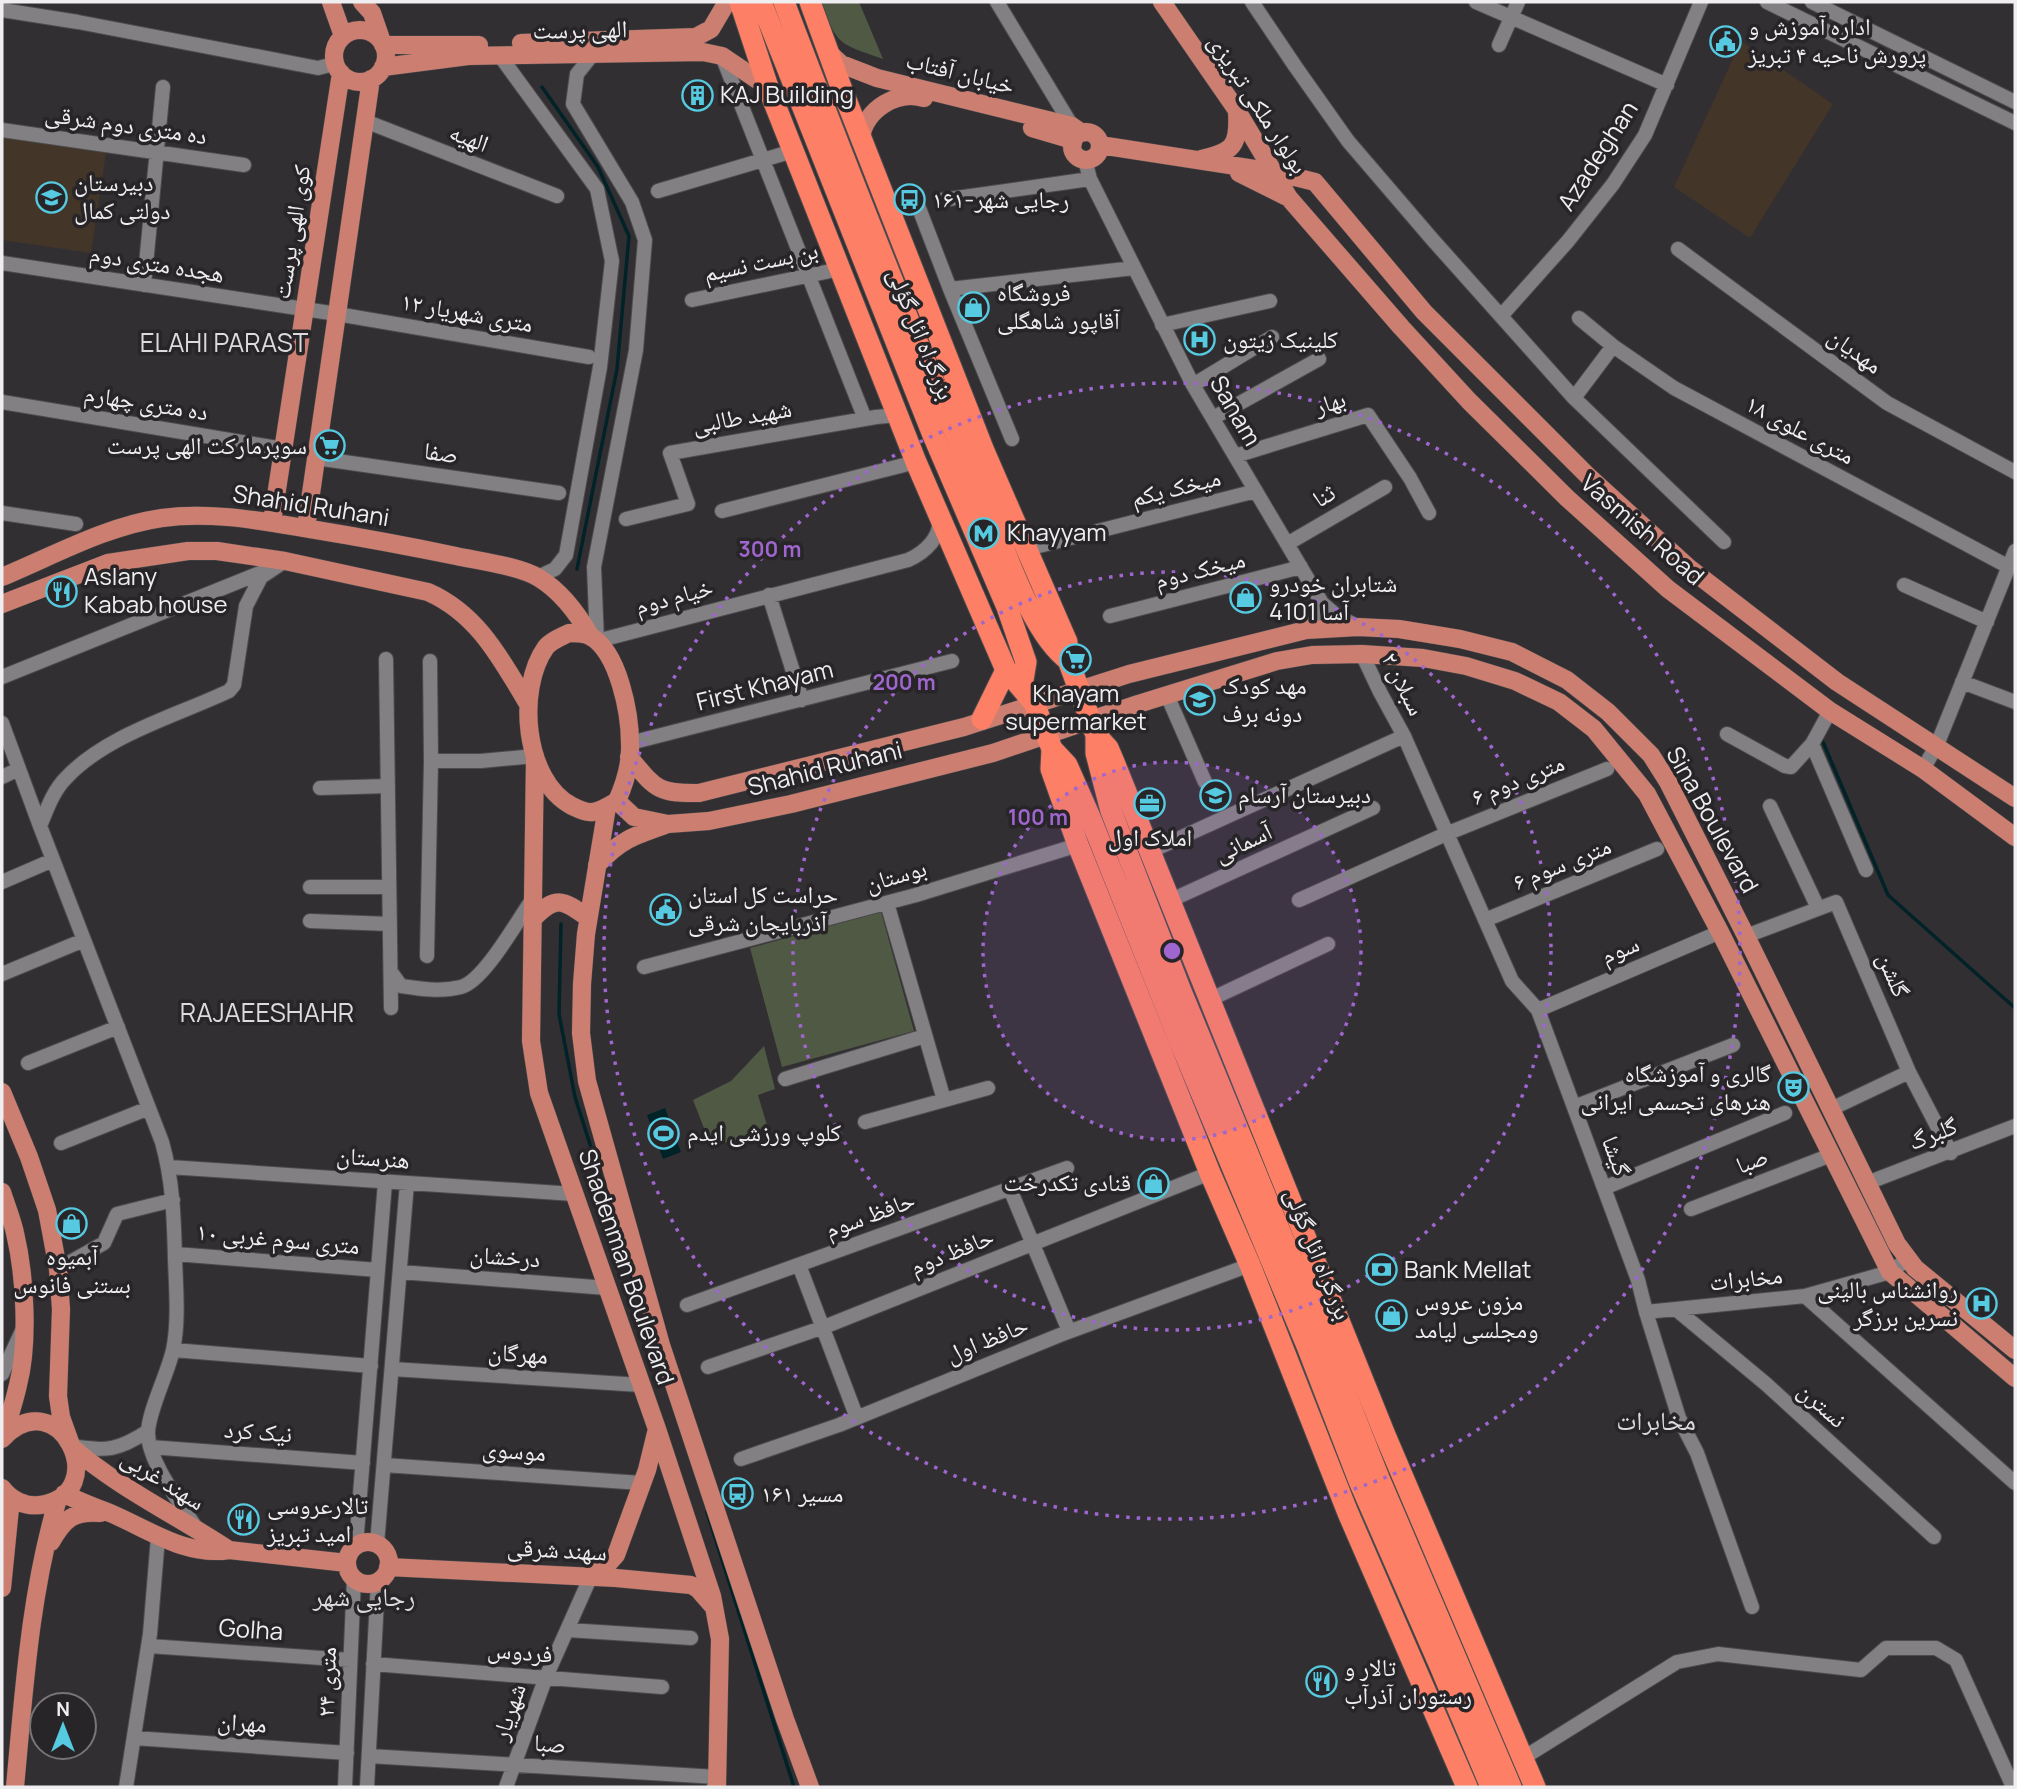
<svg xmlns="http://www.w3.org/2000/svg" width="2017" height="1789" viewBox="0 0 2017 1789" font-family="Manrope,'Noto Naskh Arabic',sans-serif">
<rect width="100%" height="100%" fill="#322f32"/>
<path fill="#433527" d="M1741 41 1833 104 1750 238 1674 187Z
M2 138 106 153 91 253 2 240Z"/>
<path fill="#505944" d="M821 2H859L883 59C839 43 838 47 821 2Z
M881 912 914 1031 782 1067 750 948Z
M764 1046 775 1089 758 1095 769 1132 711 1146 693 1100 731 1081Z"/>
<path fill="#012227" d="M665 1108 681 1152 663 1159 647 1115Z"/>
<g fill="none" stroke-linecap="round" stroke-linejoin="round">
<path stroke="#012227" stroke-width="3.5" d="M542 87 598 167 629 236 617 369 577 569
M1823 742 1888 895 2015 1008
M561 924 559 1014 575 1097 645 1318
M707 1512 794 1787"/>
<defs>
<path id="minor" d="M997 2 1072 126
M1252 2 1295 66 1348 141 1432 239 1574 398 1724 542
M1476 2 1667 85
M1767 2 2015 123
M1812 2 2015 102
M2 10 78 22 318 68 334 64
M1499 45 1518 2
M593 54 577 74 573 104 632 202 645 240 636 350 594 567 597 641 908 560C924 553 944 536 938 516
M500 56 597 189 612 261 600 367 566 555 555 569 538 577
M722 56 865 419
M365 121 557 196
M2 130 244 165
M1085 160 1090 179 1193 385 1322 603 1336 615 1358 627
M658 191 793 151
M942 200 1090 179
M890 211 917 203 950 289 1012 439
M1678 249 1887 403 2015 472
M2 263 337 314 589 357
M144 285 163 87
M950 289 1134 268
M692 300 840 269
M1501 316 1568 241 1613 184 1645 135 1701 2
M1579 318 1613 346 1674 388 2009 567
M1162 325 1270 301
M1193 385 1272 337
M1574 398 1613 346
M2 402 284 449
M1213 418 1319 359
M1235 456 1368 415 1410 478 1429 513
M316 458 559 493
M722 511 916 462
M2 513 76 524
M626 519 688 504 670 453 876 417 898 415
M1287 544 1385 487
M1027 549 1256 491
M1904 585 1987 622
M769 595 802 700
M1110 616 1301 567
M1301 632 1310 623 1322 603
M1362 654 1380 692 1404 736 1512 981 1538 1010 1638 1280 1646 1312 1679 1418 1697 1453 1752 1607
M386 659 391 1008
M2 677 265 571
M1962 682 2015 702
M1167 695 1205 782
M2 723 40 826
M1727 734 1785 766 1791 767 1812 744 1830 711
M630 743 952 661
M1812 744 1866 870
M431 761H481L535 756
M1923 769 1937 745 2015 551
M2 777 19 769
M320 788 388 786
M1770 806 1818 908
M1149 852 1404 736
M2 882 53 860
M310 887H389
M1299 900 1446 834 1607 769
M1169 901 1373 808
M887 903 944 1100
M1485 920 1657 849
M310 921 390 924
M1746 936 1836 902 1909 1072 1951 1153
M427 956 431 761 430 661
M644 967 916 895 1078 845
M391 972 401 986C421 989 441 992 461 987 484 981 517 921 532 900
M2 974 84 940
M1211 999 1328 944
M1538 1010 1720 932
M28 1063 118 1027
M785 1079 925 1036
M1574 1107 1733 1045
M1831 1109 1909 1072
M865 1122 988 1088
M61 1143 149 1108
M169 1167 574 1194
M1867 1183 2015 1126
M1604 1188 1785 1113
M1010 1189 1069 1331
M1691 1209 1831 1155
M175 1254 378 1270
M799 1265 857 1418
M58 1269 104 1243 117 1214 173 1200
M400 1272 607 1288
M1805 1296 2015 1483
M687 1305 1067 1168
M1677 1310 1766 1384 1934 1537
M1646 1312 1805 1296 1890 1272 1908 1259
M173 1350 371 1366
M708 1367 824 1327 1210 1173
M392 1369 641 1385
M2 1374 23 1329
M72 1446C106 1452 119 1450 148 1431
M150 1447 363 1463
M741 1459 839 1425 1060 1335 1250 1265
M384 1465 641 1483
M196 1528C181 1503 148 1462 148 1433 148 1412 168 1373 173 1350 179 1321 176 1289 175 1259 174 1219 173 1181 162 1142L40 826C47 809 53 791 66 778 106 735 176 716 229 691L234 685 246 606 261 577 285 561
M377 1544 407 1183
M356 1545 385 1182
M568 1630 691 1638
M149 1646 350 1660
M373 1664 662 1687
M134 1738 347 1753
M369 1756 717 1777 714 1786
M1523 1758 1677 1662 1718 1654 1861 1670 1886 1648H1936L1956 1660 2013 1787
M126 1787 150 1634 158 1537
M345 1787 354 1578
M367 1787 378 1581
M506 1787 546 1677 591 1576"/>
<path id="major" d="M331 2 343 36
M362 2 372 13 382 42
M1162 2 1236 109 1289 198 1401 327 1469 401 1567 498 1668 589 1830 711 1923 769 2015 837
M334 56a26 26 0 1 1 52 0a26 26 0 1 1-52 0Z
M521 43 696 37 711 29 727 2
M383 45H479
M829 53 841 64 877 78 1072 126 1082 133
M383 67 468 56 703 52 722 56 768 87
M1032 128 1066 138 1073 143
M1072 146a14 14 0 1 1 28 0a14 14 0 1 1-28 0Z
M861 137C866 109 897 90 924 98
M1100 145 1275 172 1315 182 1424 312 1589 477 1689 568 1837 682 2015 798
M1201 159C1234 152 1239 145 1237 112
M1239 173 1289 198
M272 522 341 73
M306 528 371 79
M2 577C53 556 106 526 162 518 211 511 261 521 310 529 359 537 408 546 456 556 479 561 519 566 539 578 562 592 578 614 591 637
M2 604 108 563 188 551H217L285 561 428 592C478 614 501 659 528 704
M569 633C576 633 583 633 590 636 619 652 630 714 630 744 631 764 625 783 617 801 610 805 601 811 593 812 585 813 579 809 572 806 524 781 516 689 546 647 552 640 561 637 569 633Z
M535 756 531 1041 539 1093 657 1429 712 1596 720 1639 717 1787
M629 757C655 788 657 794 699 793L964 727 1129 674 1306 630 1358 627 1399 629 1460 639 1512 652 1567 680 1608 712 1651 755 1668 782 1746 936 1897 1244 1915 1268 2015 1350
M617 801 634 817 668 824 709 821 791 804 993 753 1138 704 1277 661 1312 655 1362 654 1423 658 1466 666 1515 681 1559 702 1594 729 1647 794 1720 932 1890 1272 2015 1378
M607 807 586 934 582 984 581 1033 587 1081 661 1345 785 1719 810 1787
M597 865C621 839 636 835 668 824
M532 920C555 895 563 899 588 918
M2 1092 29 1157 47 1210 58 1269 61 1309 58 1396 61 1417 70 1442
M2 1192C6 1205 12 1219 15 1233 25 1275 29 1343 18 1385 14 1403 8 1420 3 1438
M2 1439C59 1378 115 1494 40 1505 25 1507 11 1500 2 1488
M73 1448C120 1489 178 1516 229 1550
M64 1494C79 1501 94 1507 110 1513 148 1529 186 1557 229 1550L347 1563
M51 1542C64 1519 73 1511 100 1513
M347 1563a21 21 0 1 1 42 0a21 21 0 1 1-42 0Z
M388 1567 616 1578 691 1585 698 1589 712 1605
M591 1576 607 1565 616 1555 647 1470 657 1429
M2 1588 11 1498
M15 1787C24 1691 30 1592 58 1499"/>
<path id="highway" d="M740 2 768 87 916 462 1006 670 1034 703 1052 749 1051 769 1078 845 1210 1173 1250 1265 1348 1513 1467 1787
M761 2 933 435 1007 607 1026 662 1022 686
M784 2C849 173 916 345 989 512 1007 555 1032 633 1068 660
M810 2 841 87 984 451 1067 642 1068 660 1096 735 1108 748 1114 762 1385 1435 1535 1787
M982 719 1006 670
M1096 736V753L1111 811 1181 991 1319 1326 1379 1478 1511 1787
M1052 749 1067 765 1090 817 1180 1042 1307 1346 1359 1481 1440 1666 1491 1787"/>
</defs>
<use href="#minor" stroke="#4c4b4d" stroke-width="16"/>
<use href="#major" stroke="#4c4b4d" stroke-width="19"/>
<use href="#highway" stroke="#4c4b4d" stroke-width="23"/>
<use href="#minor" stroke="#838083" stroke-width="14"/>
<use href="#major" stroke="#cc7f71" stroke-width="18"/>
<use href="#highway" stroke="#fd7f65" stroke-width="21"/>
</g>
<circle cx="1172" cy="951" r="189" fill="#9e66ce" fill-opacity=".12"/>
<g fill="none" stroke="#9e66ce" stroke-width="3.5" stroke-dasharray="3.5 7">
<circle cx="1172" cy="951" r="189"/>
<circle cx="1172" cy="951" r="379"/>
<circle cx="1172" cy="951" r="568"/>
</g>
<defs>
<symbol id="civic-ring" viewBox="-11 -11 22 22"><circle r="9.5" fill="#282528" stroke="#55cae0" stroke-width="1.5"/><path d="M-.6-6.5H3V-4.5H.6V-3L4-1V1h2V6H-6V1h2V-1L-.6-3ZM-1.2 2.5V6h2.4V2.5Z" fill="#55cae0"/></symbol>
<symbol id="building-ring" viewBox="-11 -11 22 22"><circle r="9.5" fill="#282528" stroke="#55cae0" stroke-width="1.5"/><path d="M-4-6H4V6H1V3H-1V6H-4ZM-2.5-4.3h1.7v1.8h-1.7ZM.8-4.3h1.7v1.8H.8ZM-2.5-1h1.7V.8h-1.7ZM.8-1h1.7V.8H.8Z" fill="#55cae0"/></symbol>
<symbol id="school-ring" viewBox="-11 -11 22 22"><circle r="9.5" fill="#282528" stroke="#55cae0" stroke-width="1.5"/><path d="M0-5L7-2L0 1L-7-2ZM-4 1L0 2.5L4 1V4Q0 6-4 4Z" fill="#55cae0"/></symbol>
<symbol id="bus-ring" viewBox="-11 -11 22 22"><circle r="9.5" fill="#282528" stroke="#55cae0" stroke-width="1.5"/><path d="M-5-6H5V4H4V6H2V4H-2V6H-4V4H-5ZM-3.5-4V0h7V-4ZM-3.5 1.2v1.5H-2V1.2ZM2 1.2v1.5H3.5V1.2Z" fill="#55cae0"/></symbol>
<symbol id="shop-ring" viewBox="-11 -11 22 22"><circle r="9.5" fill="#282528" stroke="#55cae0" stroke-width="1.5"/><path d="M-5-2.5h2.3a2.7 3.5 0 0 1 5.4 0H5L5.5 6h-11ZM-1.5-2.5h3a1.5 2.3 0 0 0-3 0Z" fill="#55cae0"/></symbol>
<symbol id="hospital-ring" viewBox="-11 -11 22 22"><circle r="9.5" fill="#282528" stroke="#55cae0" stroke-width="1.5"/><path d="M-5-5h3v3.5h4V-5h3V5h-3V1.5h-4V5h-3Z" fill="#55cae0"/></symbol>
<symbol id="supermarket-ring" viewBox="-11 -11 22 22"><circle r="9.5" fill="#282528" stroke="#55cae0" stroke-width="1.5"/><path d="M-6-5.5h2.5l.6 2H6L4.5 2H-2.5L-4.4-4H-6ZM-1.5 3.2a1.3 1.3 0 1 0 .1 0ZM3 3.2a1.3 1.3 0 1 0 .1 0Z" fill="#55cae0"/></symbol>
<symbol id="metro-ring" viewBox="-11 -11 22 22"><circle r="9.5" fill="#282528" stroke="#55cae0" stroke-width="1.5"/><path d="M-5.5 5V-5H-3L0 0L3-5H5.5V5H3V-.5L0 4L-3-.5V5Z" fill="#55cae0"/></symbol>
<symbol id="restaurant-ring" viewBox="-11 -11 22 22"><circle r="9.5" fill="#282528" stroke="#55cae0" stroke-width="1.5"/><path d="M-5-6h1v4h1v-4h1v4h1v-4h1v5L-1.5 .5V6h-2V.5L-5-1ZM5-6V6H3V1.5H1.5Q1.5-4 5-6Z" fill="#55cae0"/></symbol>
<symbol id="office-ring" viewBox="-11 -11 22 22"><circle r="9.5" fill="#282528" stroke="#55cae0" stroke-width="1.5"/><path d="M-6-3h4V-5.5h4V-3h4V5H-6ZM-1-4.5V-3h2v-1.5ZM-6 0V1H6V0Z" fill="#55cae0"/></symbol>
<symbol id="theatre-ring" viewBox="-11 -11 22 22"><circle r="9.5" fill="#282528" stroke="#55cae0" stroke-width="1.5"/><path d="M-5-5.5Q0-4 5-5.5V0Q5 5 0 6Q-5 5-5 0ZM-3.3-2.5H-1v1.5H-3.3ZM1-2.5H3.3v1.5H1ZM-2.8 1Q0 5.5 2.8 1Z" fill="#55cae0"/></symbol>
<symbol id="stadium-ring" viewBox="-11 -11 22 22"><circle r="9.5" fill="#282528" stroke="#55cae0" stroke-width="1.5"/><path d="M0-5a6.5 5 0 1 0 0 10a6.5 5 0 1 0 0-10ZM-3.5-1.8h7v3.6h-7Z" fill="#55cae0"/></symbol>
<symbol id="bank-ring" viewBox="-11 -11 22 22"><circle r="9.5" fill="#282528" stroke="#55cae0" stroke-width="1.5"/><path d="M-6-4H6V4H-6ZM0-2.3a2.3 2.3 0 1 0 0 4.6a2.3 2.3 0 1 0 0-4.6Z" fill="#55cae0"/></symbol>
</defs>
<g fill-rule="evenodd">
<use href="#civic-ring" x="1708" y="24" width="35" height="35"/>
<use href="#building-ring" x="680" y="78" width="35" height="35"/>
<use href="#school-ring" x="34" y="180" width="35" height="35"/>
<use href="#bus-ring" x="892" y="182" width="35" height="35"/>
<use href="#shop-ring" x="956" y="290" width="35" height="35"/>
<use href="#hospital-ring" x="1182" y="322" width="35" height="35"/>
<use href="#supermarket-ring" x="312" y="428" width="35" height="35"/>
<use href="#metro-ring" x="966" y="516" width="35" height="35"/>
<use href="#restaurant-ring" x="44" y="574" width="35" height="35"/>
<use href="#shop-ring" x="1228" y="580" width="35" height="35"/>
<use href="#supermarket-ring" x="1058" y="642" width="35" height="35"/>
<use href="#school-ring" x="1182" y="682" width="35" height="35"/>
<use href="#school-ring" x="1198" y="778" width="35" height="35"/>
<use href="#office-ring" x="1132" y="786" width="35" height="35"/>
<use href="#civic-ring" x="648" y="892" width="35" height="35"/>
<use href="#theatre-ring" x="1776" y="1070" width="35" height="35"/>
<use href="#stadium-ring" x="646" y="1116" width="35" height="35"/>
<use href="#shop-ring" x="1136" y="1166" width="35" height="35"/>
<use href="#shop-ring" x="54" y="1206" width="35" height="35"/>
<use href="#bank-ring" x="1364" y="1252" width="35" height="35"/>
<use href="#hospital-ring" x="1964" y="1286" width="35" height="35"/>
<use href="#shop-ring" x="1374" y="1298" width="35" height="35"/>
<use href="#bus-ring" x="720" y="1476" width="35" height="35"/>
<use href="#restaurant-ring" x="226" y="1502" width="35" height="35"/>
<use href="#restaurant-ring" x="1304" y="1664" width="35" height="35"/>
</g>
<g text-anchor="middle" stroke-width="7" stroke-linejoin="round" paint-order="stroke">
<g font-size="24" fill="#efeef0" stroke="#282528" text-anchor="start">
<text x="1748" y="35">اداره آموزش و<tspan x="1748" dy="28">پرورش ناحیه ۴ تبریز</tspan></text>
<text x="720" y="103">KAJ Building</text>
<text x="74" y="191">دبیرستان<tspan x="74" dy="28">دولتی کمال</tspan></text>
<text x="932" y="208">۱۶۱-رجایی شهر</text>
<text x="997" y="301">فروشگاه<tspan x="997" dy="28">آقاپور شاهگلی</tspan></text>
<text x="1223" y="348">کلینیک زیتون</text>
<text x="307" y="454" text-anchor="end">سوپرمارکت الهی پرست</text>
<text x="1007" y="541">Khayyam</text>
<text x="84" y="585">Aslany<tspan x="84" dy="28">Kabab house</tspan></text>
<text x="1269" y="592">شتابران خودرو<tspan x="1269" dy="28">4101 آسا</tspan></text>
<text x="1222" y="694">مهد کودک<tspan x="1222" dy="28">دونه برف</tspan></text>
<text x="1076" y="702" text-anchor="middle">Khayam<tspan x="1076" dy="28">supermarket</tspan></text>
<text x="1238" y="803">دبیرستان آرسام</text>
<text x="1150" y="846" text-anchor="middle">املاک اول</text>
<text x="688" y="903">حراست کل استان<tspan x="688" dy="28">آذربایجان شرقی</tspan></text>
<text x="1771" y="1082" text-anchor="end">گالری و آموزشگاه<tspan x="1771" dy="28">هنرهای تجسمی ایرانی</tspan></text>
<text x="687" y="1141">کلوپ ورزشی ایدم</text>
<text x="1131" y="1191" text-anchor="end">قنادی تکدرخت</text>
<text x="72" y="1265" text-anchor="middle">آبمیوه<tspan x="72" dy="28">بستنی فانوس</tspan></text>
<text x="1404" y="1278">Bank Mellat</text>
<text x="1958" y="1298" text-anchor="end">روانشناس بالینی<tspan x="1958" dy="28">نسرین برزگر</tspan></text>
<text x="1415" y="1310">مزون عروس<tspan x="1415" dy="28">ومجلسی لیامد</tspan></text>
<text x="761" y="1502">مسیر ۱۶۱</text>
<text x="267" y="1514">تالارعروسی<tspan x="267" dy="28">امید تبریز</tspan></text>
<text x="1344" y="1676">تالار و<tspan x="1344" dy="28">رستوران آذرآب</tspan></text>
</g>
<g font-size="24" fill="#efeef0" stroke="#282528">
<text transform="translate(580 30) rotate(-1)" y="8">الهی پرست</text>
<text transform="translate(960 73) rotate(14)" y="8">خیابان آفتاب</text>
<text transform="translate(1258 104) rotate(57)" y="8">بولوار ملکی تبریزی</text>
<text transform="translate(126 125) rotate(8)" y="8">ده متری دوم شرقی</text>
<text transform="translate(469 138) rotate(21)" y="8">الهیه</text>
<text transform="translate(1598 156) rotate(-57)" y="8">Azadeghan</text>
<text transform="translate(292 232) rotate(-81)" y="8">کوی الهی پرست</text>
<text transform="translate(761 262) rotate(-12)" y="8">بن بست نسیم</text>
<text transform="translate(157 264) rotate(9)" y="8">هجده متری دوم</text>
<text transform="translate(467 313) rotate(10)" y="8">۱۲ متری شهریار</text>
<text transform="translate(921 334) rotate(68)" y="8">بزرگراه ائل گؤلی</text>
<text transform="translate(1855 351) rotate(36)" y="8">مهدیان</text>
<text transform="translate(146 403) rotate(9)" y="8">ده متری چهارم</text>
<text transform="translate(1330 403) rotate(-17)" y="8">بهار</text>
<text transform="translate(1235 411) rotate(60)" y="8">Sanam</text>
<text transform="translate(742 417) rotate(-10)" y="8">شهید طالبی</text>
<text transform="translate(1800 430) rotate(28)" y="8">۱۸ متری علوی</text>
<text transform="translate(441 453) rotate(8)" y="8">صفا</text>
<text transform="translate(1176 488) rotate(-14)" y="8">میخک یکم</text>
<text transform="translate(1324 496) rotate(-31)" y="8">ثنا</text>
<text transform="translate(311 506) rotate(9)" y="8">Shahid Ruhani</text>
<text transform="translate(1642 530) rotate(41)" y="8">Vasmish Road</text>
<text transform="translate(1200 570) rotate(-14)" y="8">میخک دوم</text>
<text transform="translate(674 597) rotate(-15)" y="8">خیام دوم</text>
<text transform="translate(1403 684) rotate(63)" y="8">سبلان ۲</text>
<text transform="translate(765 686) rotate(-14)" y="8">First Khayam</text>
<text transform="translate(825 769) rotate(-14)" y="8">Shahid Ruhani</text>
<text transform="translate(1518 780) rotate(-22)" y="8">۶ متری دوم</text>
<text transform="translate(1712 820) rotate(61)" y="8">Sina Boulevard</text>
<text transform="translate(1243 843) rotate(-25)" y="8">آسمانی</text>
<text transform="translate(1562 864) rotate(-22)" y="8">۶ متری سوم</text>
<text transform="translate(896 876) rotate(-16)" y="8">بوستان</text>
<text transform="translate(1620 950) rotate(-23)" y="8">سوم</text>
<text transform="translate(1893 975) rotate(67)" y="8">گلشن</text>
<text transform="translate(1933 1134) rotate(-21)" y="8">گلبرگ</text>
<text transform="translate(1616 1156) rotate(70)" y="8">گیشا</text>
<text transform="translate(373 1158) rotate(4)" y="8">هنرستان</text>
<text transform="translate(1752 1161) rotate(-21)" y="8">صبا</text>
<text transform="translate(870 1215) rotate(-20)" y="8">حافظ سوم</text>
<text transform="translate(278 1239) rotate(5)" y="8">۱۰ متری سوم غربی</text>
<text transform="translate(952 1252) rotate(-22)" y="8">حافظ دوم</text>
<text transform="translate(1318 1254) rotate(68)" y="8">بزرگراه ائل گؤلی</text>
<text transform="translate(505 1257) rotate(4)" y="8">درخشان</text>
<text transform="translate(626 1267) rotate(71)" y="8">Shadenman Boulevard</text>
<text transform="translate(1746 1279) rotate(-6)" y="8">مخابرات</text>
<text transform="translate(987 1340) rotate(-22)" y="8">حافظ اول</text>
<text transform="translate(518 1354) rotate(4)" y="8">مهرگان</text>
<text transform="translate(1822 1405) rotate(42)" y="8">نسترن</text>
<text transform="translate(258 1432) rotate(4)" y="8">نیک کرد</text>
<text transform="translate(514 1451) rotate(4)" y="8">موسوی</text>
<text transform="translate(163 1480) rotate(32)" y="8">سهند غربی</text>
<text transform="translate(557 1550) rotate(3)" y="8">سهند شرقی</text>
<text transform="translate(251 1630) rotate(4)" y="8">Golha</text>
<text transform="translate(520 1652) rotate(5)" y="8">فردوس</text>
<text transform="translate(327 1682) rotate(-88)" y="8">۲۴ متری</text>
<text transform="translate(509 1712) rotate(-71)" y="8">شهریار</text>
<text transform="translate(242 1723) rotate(4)" y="8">مهران</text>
<text transform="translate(550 1744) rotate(4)" y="8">صبا</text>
</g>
<g font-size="26" fill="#dddade" stroke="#282528">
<text x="224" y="352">ELAHI PARAST</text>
<text x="267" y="1022">RAJAEESHAHR</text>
<text x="1656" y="1430">مخابرات</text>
<text x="364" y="1606">رجایی شهر</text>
</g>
</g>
<circle cx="1172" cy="951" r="10" fill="#9e66ce" stroke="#282528" stroke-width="3.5"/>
<g font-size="21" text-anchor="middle" font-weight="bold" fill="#9e66ce" stroke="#282528" stroke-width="7" stroke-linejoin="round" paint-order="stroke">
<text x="770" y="557">300 m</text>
<text x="904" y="690">200 m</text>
<text x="1038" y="825">100 m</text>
</g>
<rect width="2017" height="1789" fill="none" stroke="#efeef0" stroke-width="7"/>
<g transform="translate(63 1726)"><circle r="33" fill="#282528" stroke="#787578" stroke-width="2"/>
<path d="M0-5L12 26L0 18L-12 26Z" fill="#55cae0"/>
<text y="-10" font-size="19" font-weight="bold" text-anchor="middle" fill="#efeef0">N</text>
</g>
</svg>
